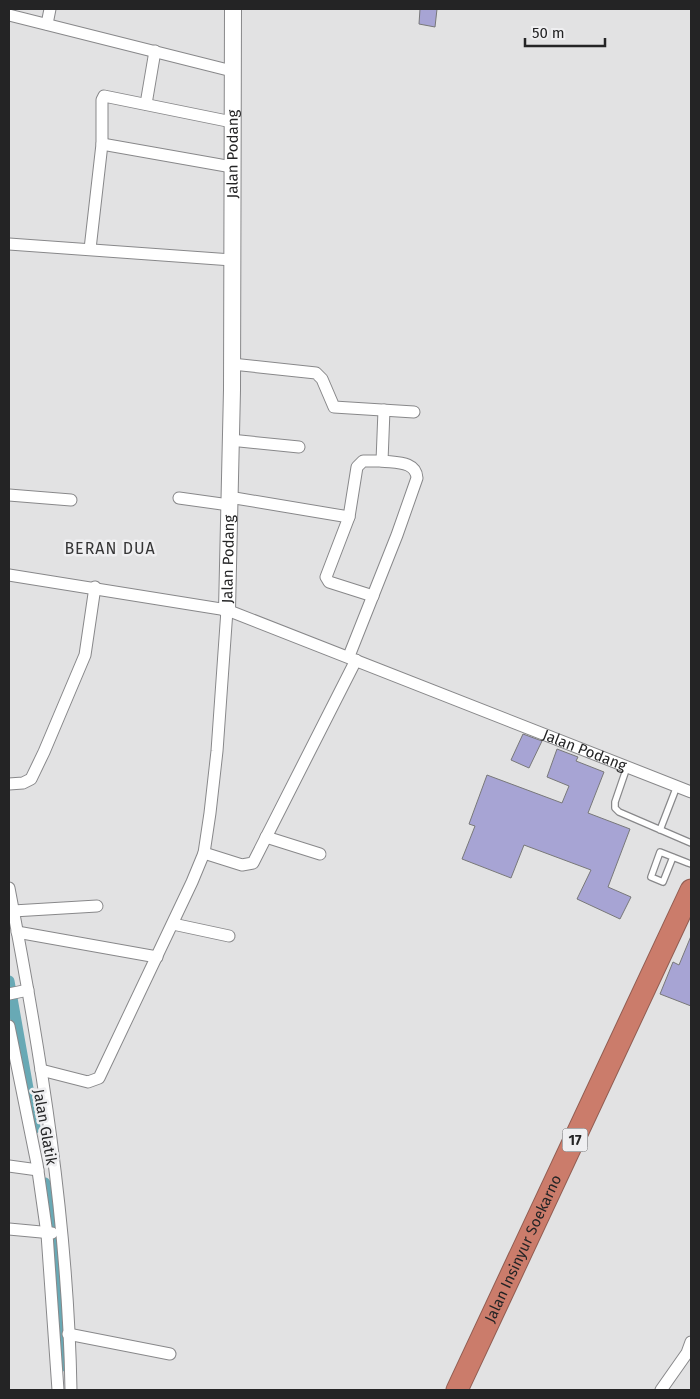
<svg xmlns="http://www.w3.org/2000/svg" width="700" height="1399" viewBox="0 0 700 1399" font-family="'Fira Sans',sans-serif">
<rect width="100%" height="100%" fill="#e2e2e3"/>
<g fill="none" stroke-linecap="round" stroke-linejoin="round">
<path stroke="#68a9b5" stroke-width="11" d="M9 981 35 1128
M45 1183 57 1288 62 1366"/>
</g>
<path fill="#a7a4d4" stroke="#787879" d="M420 9H437L435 27 419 24Z
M523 734 542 741 529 768 511 760Z
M557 749 578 757 576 761 604 772 588 813 630 829 608 887 631 897 620 919 577 899 591 870 524 845 511 878 462 859 475 826 469 824 487 775 562 803 569 786 547 777Z
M691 936V1006L660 994 673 962 679 965Z"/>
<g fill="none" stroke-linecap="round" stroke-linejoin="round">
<defs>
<path id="lane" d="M627 767 615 802V808L619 812 691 843
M660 830 677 786
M673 857 663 882 651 877 660 852 688 863 691 864"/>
<g id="street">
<path d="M9 15 232 71"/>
<path d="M47 24 50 9"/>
<path d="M146 104 155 51"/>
<path d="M102 144 232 167"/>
<path d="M9 244 232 260"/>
<path d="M90 249 102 144V100L104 96 232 122"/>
<path d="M232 364 316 373 322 379 334 407 414 412"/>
<path d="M230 440 299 447"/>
<path d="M9 495 71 500"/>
<path d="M229 497 349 517"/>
<path d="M179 498 229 505"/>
<path id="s1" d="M9 575 227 610 691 792"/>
<path d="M373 596 329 582 326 577 349 517 357 467 363 461H382"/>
<path d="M349 656 397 535 417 478C416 461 396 463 382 461L384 410"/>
<path d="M9 784 23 783 31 779 44 752 85 655 95 587"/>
<path d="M266 837 320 854"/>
<path d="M204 853 242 865 253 863 356 660"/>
<path d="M9 888C41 1054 68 1221 71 1390"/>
<path d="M13 911 97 906"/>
<path d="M173 924 229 936"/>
<path d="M17 932 157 957"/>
<path d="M9 994 28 990"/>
<path d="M9 1026 37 1164 47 1234 58 1390"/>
<path d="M41 1070 88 1082 99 1078 192 882 204 853 210 813 217 751 227 610"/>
<path d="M9 1166 38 1170"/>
<path d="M9 1229 52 1233"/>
<path d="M68 1334 170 1354"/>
<path d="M661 1390 687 1353 691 1342"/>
</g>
<g id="secondary">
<path id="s2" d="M227 610 232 390 233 9"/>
</g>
<g id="highway">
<path id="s3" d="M457 1390 691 890"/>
</g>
</defs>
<use href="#lane" stroke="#88888a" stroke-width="8"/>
<use href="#street" stroke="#88888a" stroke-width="13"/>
<use href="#secondary" stroke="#88888a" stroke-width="18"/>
<use href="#highway" stroke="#915d52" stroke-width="23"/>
<use href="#lane" stroke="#fff" stroke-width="5.5"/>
<use href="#street" stroke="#fff" stroke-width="11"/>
<use href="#secondary" stroke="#fff" stroke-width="16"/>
<use href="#highway" stroke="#cb7c6b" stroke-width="21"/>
</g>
<g text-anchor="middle" stroke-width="5" stroke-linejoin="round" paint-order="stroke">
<rect fill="#efeff1" stroke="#616162" stroke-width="1" x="562.5" y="1128.5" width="25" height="23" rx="4"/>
<g font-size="14" font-weight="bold" fill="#242425">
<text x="575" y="1145">17</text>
</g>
<g font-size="15" fill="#242425" stroke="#efeff1">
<text dy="5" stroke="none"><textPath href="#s2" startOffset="456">Jalan Podang</textPath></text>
<text dy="5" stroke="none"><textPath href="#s2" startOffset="51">Jalan Podang</textPath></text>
<text dy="5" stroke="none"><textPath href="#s1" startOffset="605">Jalan Podang</textPath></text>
<text transform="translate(45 1127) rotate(80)" y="5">Jalan Glatik</text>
<text dy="5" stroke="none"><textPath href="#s3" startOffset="156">Jalan Insinyur Soekarno</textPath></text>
</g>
<g font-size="16" letter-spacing="1" fill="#353536" stroke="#efeff1">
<text x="110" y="554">BERAN DUA</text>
</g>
</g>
<rect width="700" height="1399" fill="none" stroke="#242425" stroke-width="20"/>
<path d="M525 38v8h80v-8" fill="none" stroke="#242425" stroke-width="2.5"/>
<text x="532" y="38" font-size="15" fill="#242425" stroke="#efeff1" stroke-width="4" paint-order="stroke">50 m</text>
</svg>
